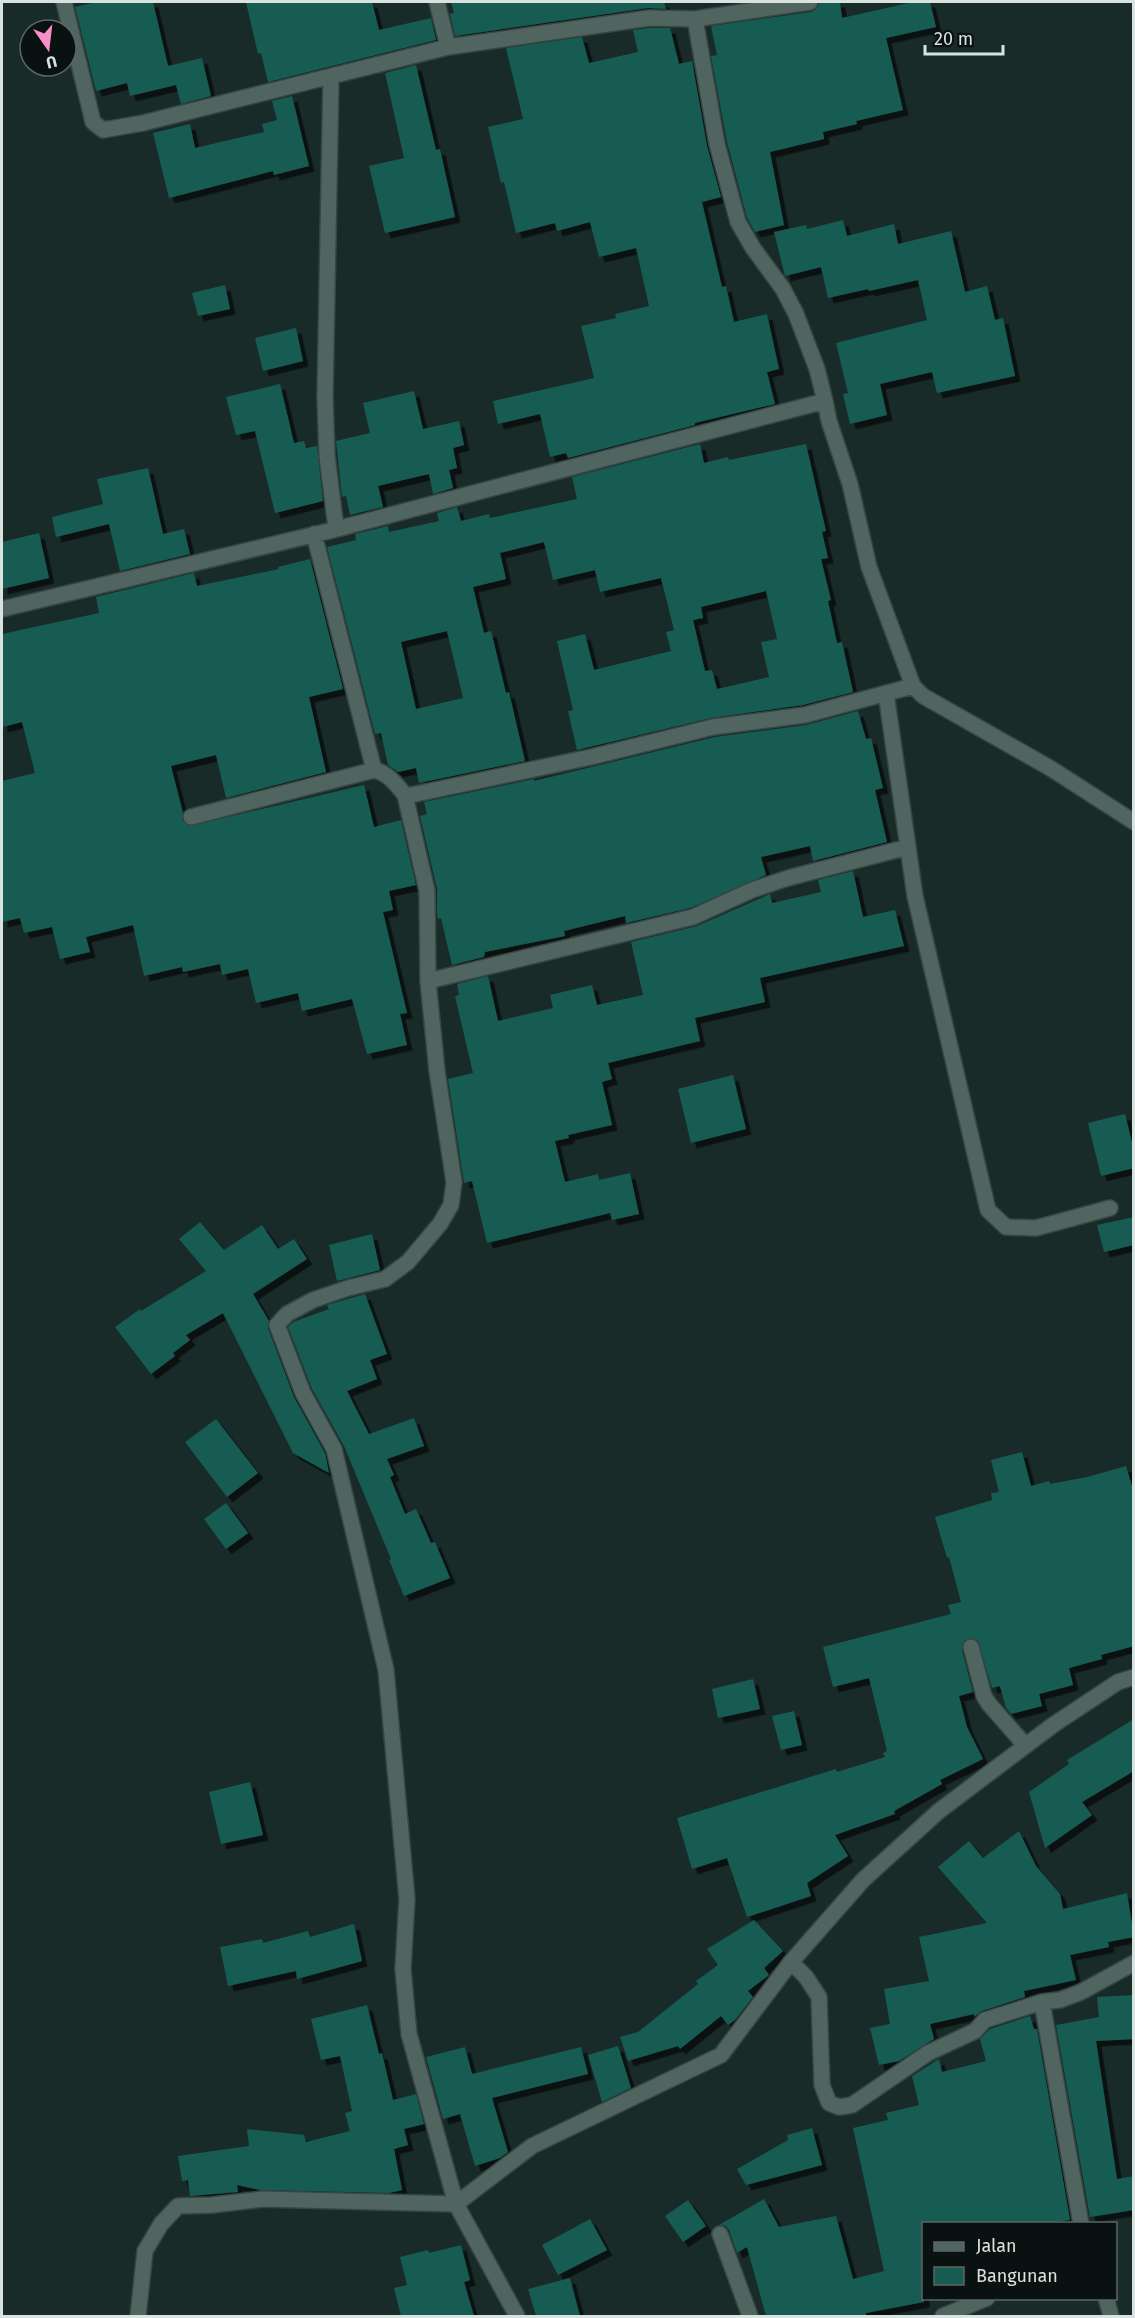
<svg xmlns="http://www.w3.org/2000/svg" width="1135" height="2318" viewBox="0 0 1135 2318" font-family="'Fira Sans',sans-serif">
<defs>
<filter id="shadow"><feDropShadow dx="5.5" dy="5.5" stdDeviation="0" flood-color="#0009"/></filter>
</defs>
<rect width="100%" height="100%" fill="#192b28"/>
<path fill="#185b52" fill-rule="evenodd" filter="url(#shadow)" d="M97 2H153L168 66 202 58 211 96 181 104 176 85 130 96 127 83 96 91 75 7Z
M246 2H372L379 30 431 18 436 40 268 82 261 53 258 54Z
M451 2H664L666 9 648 8 455 36 450 14 454 13Z
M820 2H840L842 18 913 2H930L936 27 886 38 903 110 856 121 857 124 823 132 824 139 770 152 784 225 755 232 747 218 727 142 711 56 717 55 711 26 811 12 816 9Z
M650 28H670L679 64 692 61 707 146 721 197 702 202 722 287 726 286 734 322 767 314 779 369 767 372 775 404 695 423V425L568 458 566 453 550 457 540 414 498 424 493 401 594 378 581 326 616 318 615 314 649 306 636 248 599 257 590 222 557 231 555 223 516 233 504 182 501 183 488 127 523 119 506 48 582 37 589 63 638 52 633 30Z
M416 65 436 150 440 149 455 217 385 233 369 166 404 158 385 73Z
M292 96 309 166 274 175 273 171 169 198 153 133 190 124 195 148 264 132 262 124 277 120 272 101Z
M843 220 847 236 894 224 898 244 951 231 965 292 987 286 995 320 1003 318 1015 376 937 393 932 372 880 384 887 415 850 424 843 394 848 393 836 343 927 320 918 280 869 291 868 289 828 298 821 267 785 276 774 232 806 225 807 229Z
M225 285 230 309 198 316 192 293Z
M296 328 303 361 263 371 255 338Z
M280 384 294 443 304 441 306 448 317 446 323 501 275 513 255 431 236 435 226 397Z
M414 391 423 429 459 421 464 445 453 448 457 468 449 470 453 488 433 494 429 474 378 486 383 507 350 515 346 496 342 497 336 441 370 433 363 403Z
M700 444 704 463 728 457 729 460 806 444 826 531 822 532 828 558 821 559 831 600 828 601 837 643 842 642 853 692 803 705 711 718 577 750 568 711 573 710 557 641 585 634 594 670 671 651 666 632 674 630 661 578 600 592 595 570 553 580 544 542 500 553 506 579 473 587 484 633 491 631 506 693 509 692 525 761 419 783 416 768 398 772 388 765 381 733 375 734 327 547 356 540 355 534 388 526 389 532 439 521 437 513 457 507 461 521 489 514 490 518 577 499 572 477ZM766 591 777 639 761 642 769 677 717 689 712 670 705 671 693 620 703 618 701 607ZM447 631 463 698 416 709 401 642Z
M148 468 163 534 184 529 190 554 120 571 109 524 56 537 52 517 103 504 97 479Z
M39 533 49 578 2 589V542Z
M310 559 343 689 309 697 326 772 226 798 216 755 171 766 183 813 182 820 189 826 364 785 374 827 401 820 416 885 389 891 393 910 383 912 407 1013 400 1014 407 1045 367 1054 352 999 302 1011 298 993 256 1003 248 969 222 975 220 964 183 972 182 967 144 976 133 925 86 937 90 952 60 959 52 927 24 933 20 918 2 922V781L35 773 22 722 2 727V634L99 613 96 597 194 573 197 586 279 569 278 567Z
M858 711 866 739 871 738 883 788 875 790 887 842 813 861 810 846 761 857 766 875 690 908 626 923 625 916 564 931 565 936 485 952 484 957 452 965 441 918 438 919 437 913V889L420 816 427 814 424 802 534 779V781L715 737 806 725Z
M853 871 863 917 895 910 904 946 760 978 765 1002 695 1018 700 1041 608 1063 612 1079 602 1082 612 1125 568 1135 569 1138 555 1141 565 1182 598 1174 599 1180 630 1173 639 1214 612 1220 610 1213 487 1243 472 1181 464 1183 448 1079 473 1073 455 996 459 995 457 984 488 976 498 1021 553 1008 550 995 592 985 597 1005 643 995 631 942 697 926 770 894 772 903 821 892 818 880Z
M733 1075 746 1129 691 1143 678 1089Z
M1125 1114 1134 1151V1168L1101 1176 1088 1123Z
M1134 1217V1245L1104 1252 1097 1225Z
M200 1222 224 1250 262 1225 278 1249 294 1239 307 1259 253 1294 269 1321 268 1328 294 1397 325 1453 329 1473 293 1453 223 1313 186 1335 190 1340 173 1353 175 1356 151 1374 115 1327 140 1309 141 1311 206 1271 179 1239Z
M372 1234 380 1270 337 1281 329 1245Z
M365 1294 387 1354 370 1360 377 1379 347 1391 369 1434 414 1418 424 1446 387 1459 394 1475 390 1477 405 1514 416 1509 431 1543 435 1542 450 1578 404 1596 389 1560 391 1559 344 1446 312 1389 288 1327 293 1322 329 1309 327 1305Z
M216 1419 258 1473 227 1497 185 1442Z
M1022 1452 1031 1486 1049 1481 1050 1484 1087 1477 1126 1466 1134 1493V1646L1101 1655 1102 1659 1069 1668 1073 1685 1039 1694 1042 1706 1011 1714 1006 1708 1000 1686 992 1688 978 1641 973 1638 965 1640 962 1650 973 1692 959 1696 967 1727 983 1759 940 1780 942 1784 894 1811 895 1814 835 1835 848 1856 807 1883 811 1896 747 1917 727 1858 692 1869 677 1818 836 1769 837 1772 885 1757 883 1753 887 1751 869 1678 833 1687 823 1647 951 1614 948 1605 961 1602 949 1557 947 1558 935 1517 992 1500 991 1493 999 1492 991 1460Z
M226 1503 248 1533 226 1549 204 1519Z
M753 1679 760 1709 718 1718 712 1689Z
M794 1711 802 1745 781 1750 772 1716Z
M1134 1719V1771L1082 1802 1092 1815 1045 1848 1029 1792 1069 1764 1067 1760Z
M250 1782 263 1835 221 1844 209 1792Z
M1019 1831 1036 1866 1060 1894 1063 1909 1127 1893 1134 1937 1108 1942 1109 1947 1070 1955 1076 1980 1024 1991 1025 1997 982 2011 974 2017V2014L930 2024 934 2039 899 2061 879 2065 870 2028 890 2024 884 1989 929 1981 919 1937 987 1923 938 1867 969 1841 983 1858Z
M754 1920 783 1951 764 1968 769 1975 748 1991 753 1997 735 2020 728 2025 721 2016 680 2049 678 2046 628 2061 620 2037 638 2032 698 1984 696 1981 718 1965 707 1949Z
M354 1924 362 1961 297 1979 296 1971 228 1986 220 1947 262 1939 263 1943 308 1931 310 1937Z
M1134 1995V2039L1096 2041 1117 2179 1134 2176V2210L1090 2217 1056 2025 1099 2017 1097 1997Z
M367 2005 379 2054 382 2053 393 2100 416 2094 424 2124 404 2129 408 2145 394 2149 402 2190 389 2193 260 2190 237 2185 238 2192 190 2196 188 2180 182 2181 178 2156 249 2146 247 2129 304 2135 306 2142 350 2131 345 2113 352 2111 340 2056 321 2060 311 2019Z
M1030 2016 1034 2029H1037L1070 2220 1048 2223H924V2302L866 2313V2316H766L747 2247 737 2253 729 2230 726 2226 719 2225 764 2199 779 2227 836 2216 853 2279 884 2271 853 2128 888 2120 886 2113 919 2105 912 2076 939 2059 942 2072 986 2061 980 2039 990 2029Z
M618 2046 631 2088 602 2102 588 2055Z
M465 2047 472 2074 581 2047 588 2074 492 2098 508 2152 500 2158 475 2166 460 2114 443 2119 426 2057Z
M812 2128 822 2165 746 2185 737 2169 788 2140 787 2135Z
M688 2200 706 2226 683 2242 665 2216Z
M590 2219 607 2250 558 2275 542 2245Z
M461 2245 470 2280 464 2282 474 2316H401L394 2288 407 2285 400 2257 428 2250 429 2253Z
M570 2278 580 2316H536L528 2289Z"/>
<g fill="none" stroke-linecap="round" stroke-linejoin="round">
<defs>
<path id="street" d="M64 2 93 122 103 130 143 123 448 47
M437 2 448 47 649 18 695 19 810 2
M695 19 717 144 738 222 753 248 783 289 796 314 817 369 825 401
M331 76 325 397 327 456 336 528
M314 534 374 770
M2 609 329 531 825 401 829 421 850 484 869 567 913 686 923 696 1050 768 1134 822
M886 693 915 896 988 1210 1006 1227 1036 1228 1110 1208
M405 795 427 891 428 981 437 1071 454 1182 451 1205 440 1224 408 1262 385 1279 348 1288 313 1300 287 1314 277 1325 303 1393 334 1449 386 1670 407 1899 403 1969 409 2034 456 2204 517 2316
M191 817 374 770C387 772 397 785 405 795H411L591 757 713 727 805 715 913 686
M428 981 693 917 752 890 788 878 908 847
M971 1647 984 1696 989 1704 1025 1745
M791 1962 806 1977 819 1997 822 2085 829 2103 839 2107 852 2105 928 2053 975 2031 985 2020 1042 2002 1060 2000 1081 1992 1134 1963
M1042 2002 1081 2224
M720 2234 750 2316
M1106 2298 1111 2316
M138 2316 145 2251 161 2224 178 2206 212 2205 263 2199 456 2204 532 2146 721 2055 791 1962 863 1880 939 1811 1053 1725 1118 1682 1134 1677
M943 2316 987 2298"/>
</defs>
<use href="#street" stroke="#374643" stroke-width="18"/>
<use href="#street" stroke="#506460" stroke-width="15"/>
</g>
<rect width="1135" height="2318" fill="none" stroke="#d8e3e0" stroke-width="6"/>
<rect x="922" y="2222" width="195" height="78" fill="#0a1211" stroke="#5c6664" stroke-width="1.5"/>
<rect x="934" y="2242" width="30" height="9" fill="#506460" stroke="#5c6664" stroke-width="1.5"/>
<text x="976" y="2252" font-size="18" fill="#d8e3e0">Jalan</text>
<rect x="934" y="2267" width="30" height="18" fill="#185b52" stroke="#5c6664" stroke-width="1.5"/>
<text x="976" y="2282" font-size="18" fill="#d8e3e0">Bangunan</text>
<g transform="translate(48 48) rotate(166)"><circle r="28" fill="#0a1211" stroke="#5c6664" stroke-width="1.5"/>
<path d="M0-4.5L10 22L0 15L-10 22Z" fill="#fa8fc7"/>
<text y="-9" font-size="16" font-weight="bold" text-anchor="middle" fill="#d8e3e0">U</text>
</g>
<path d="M925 45v9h78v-9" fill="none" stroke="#d8e3e0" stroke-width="3"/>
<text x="934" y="45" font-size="18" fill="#d8e3e0" stroke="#0a1211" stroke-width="4.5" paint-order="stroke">20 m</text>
</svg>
